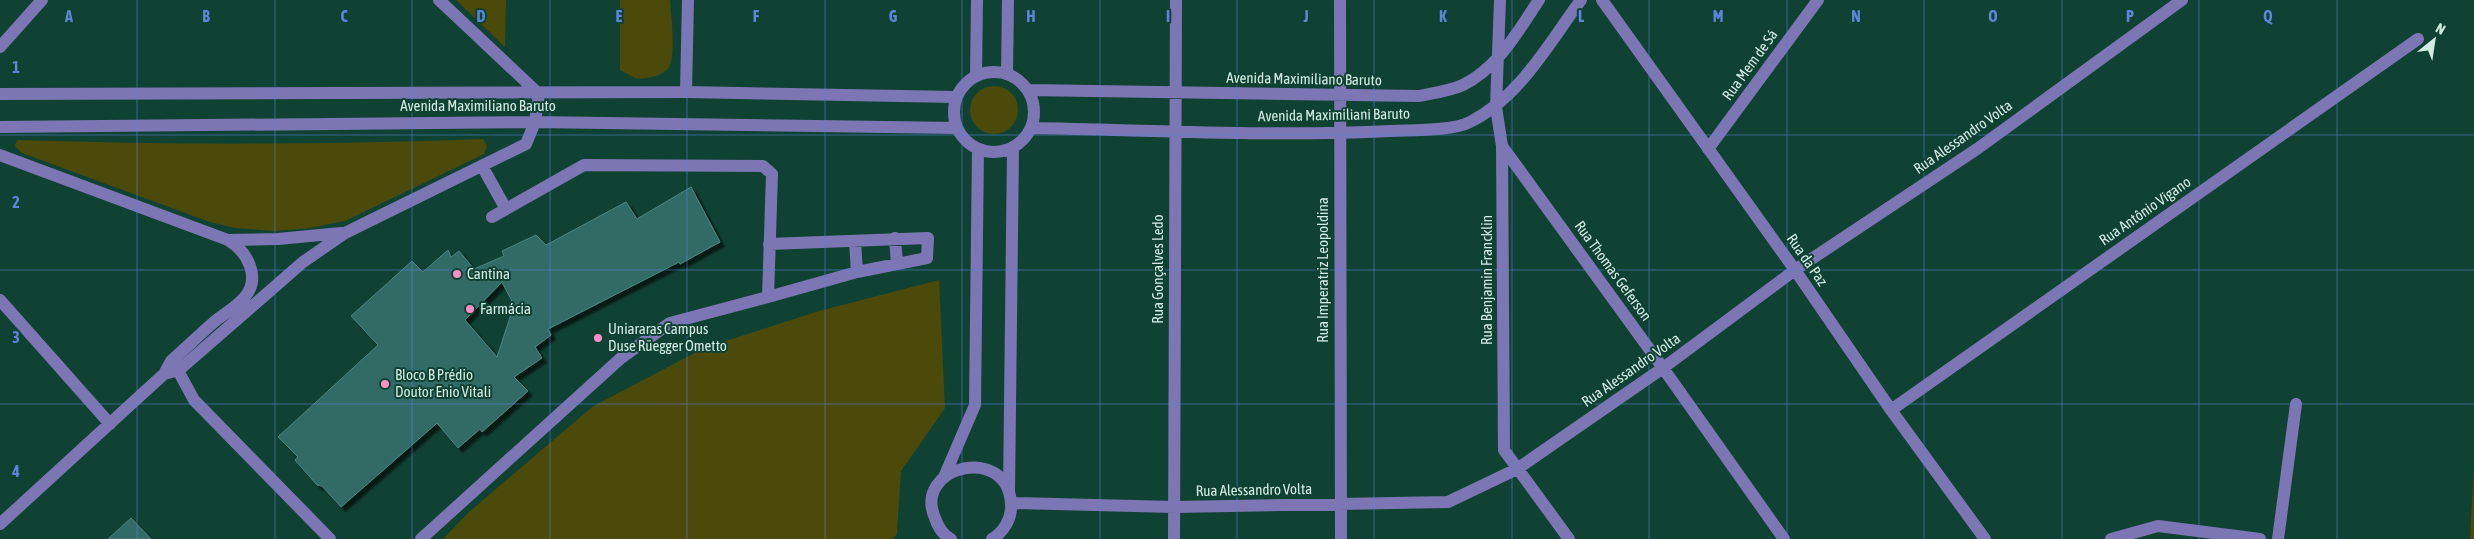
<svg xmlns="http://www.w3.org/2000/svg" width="2474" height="539" viewBox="0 0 2474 539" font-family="'Asap Condensed',sans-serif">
<defs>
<filter id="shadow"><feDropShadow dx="4.5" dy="4.5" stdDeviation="1" flood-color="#0009"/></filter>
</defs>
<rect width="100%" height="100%" fill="#104233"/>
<path fill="#4b4a0a" d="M456 0H506L505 47Z
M620 0H670C671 15 676 55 669 67 663 77 647 78 637 79L620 70Z
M970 110a24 24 0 1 1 48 0a24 24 0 1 1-48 0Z
M483 139 487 146 484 154 345 221 310 228 274 231 235 228 210 222 22 153 15 146 17 140C173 145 328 145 483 139Z
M939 280 945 408 901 471 897 534 893 539H443L469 512 592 407 704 348 819 311Z
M2474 466V539H2470Z"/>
<path fill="#326a66" stroke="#4e8581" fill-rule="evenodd" filter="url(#shadow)" d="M691 187 720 242 680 264 679 262 548 329 551 335 535 347 542 358 514 377 528 391 482 432 480 429 458 448 437 423 341 507 322 486 317 485 295 460 298 457 278 437 378 345 351 316 412 261 423 272 448 250 451 257 459 251 474 269 504 256 502 251 536 235 546 245 626 202 637 219ZM502 282 514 305 497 357 465 320Z
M131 518 151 539H108Z"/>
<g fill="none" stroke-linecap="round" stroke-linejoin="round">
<path stroke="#7d76b4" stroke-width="12" d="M1340 0 1341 539
M1500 0 1496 107 1502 146 1504 450 1569 539
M1602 0 1795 270 1891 410 1985 539
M0 47 42 0
M954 112a40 40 0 1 1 80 0a40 40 0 1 1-80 0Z
M1007 74 1008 0
M976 75 977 0
M1028 90 1419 96C1433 93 1450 91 1463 85 1498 68 1518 31 1539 0
M686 92 688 0
M0 94 686 92 956 97
M0 127 535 122 957 128
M1031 128C1151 130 1272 137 1391 131 1412 130 1453 131 1470 122 1520 97 1549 43 1581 0
M1502 146 1663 368 1784 539
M1708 149 1818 0
M0 155 228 240C247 251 262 278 244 298 236 307 224 314 214 322 199 335 186 348 171 361L164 374 0 524
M482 166 506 209
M895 238 897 264
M228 240 278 239 341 233
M855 241 857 272
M768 297 857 272 927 258 928 238 769 244
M0 300 110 424
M175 365 194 400 330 539
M164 374 179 370 303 262 345 233 526 144 535 122 539 94 439 0
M1891 410 2418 39
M944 477 975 405 978 149
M1009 491 1013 148
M1011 503 1174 507 1448 502 1517 469 1663 368 1795 270 1977 149 2182 0
M421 539 621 358 670 323 768 297 772 174 763 166 584 165 492 217
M951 539C943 535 938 527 935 518 912 466 1008 443 1011 504 1012 518 1004 532 992 539
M1174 539 1176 0
M2111 539 2158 526 2260 539
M2278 539 2296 404"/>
</g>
<path fill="none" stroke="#5c85db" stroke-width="1" stroke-opacity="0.55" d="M137 0V539M275 0V539M412 0V539M550 0V539M687 0V539M825 0V539M962 0V539M1100 0V539M1237 0V539M1374 0V539M1512 0V539M1649 0V539M1787 0V539M1924 0V539M2062 0V539M2199 0V539M2337 0V539M0 135H2474M0 270H2474M0 404H2474"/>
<g fill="#fa8fc6" stroke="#104233" stroke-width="2">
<circle cx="457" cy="274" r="5"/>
<circle cx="470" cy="309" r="5"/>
<circle cx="598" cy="338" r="5"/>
<circle cx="385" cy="384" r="5"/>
</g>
<g text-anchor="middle" stroke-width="4" stroke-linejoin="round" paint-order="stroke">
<g font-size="15" fill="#d2ebe1" stroke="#104233">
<text transform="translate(1750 65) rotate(-54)" y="5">Rua Mem de Sá</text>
<text transform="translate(1304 79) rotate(1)" y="5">Avenida Maximiliano Baruto</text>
<text x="478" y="111">Avenida Maximiliano Baruto</text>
<text transform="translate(1334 115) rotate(-1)" y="5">Avenida Maximiliani Baruto</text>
<text transform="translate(1963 137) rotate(-35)" y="5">Rua Alessandro Volta</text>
<text transform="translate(2145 211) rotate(-35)" y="5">Rua Antônio Vigano</text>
<text transform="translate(1807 260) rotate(55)" y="5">Rua da Paz</text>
<text transform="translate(1158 269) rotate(-90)" y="5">Rua Gonçalves Ledo</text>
<text transform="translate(1323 270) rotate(-90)" y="5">Rua Imperatriz Leopoldina</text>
<text transform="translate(1613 271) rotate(54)" y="5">Rua Thomas Geferson</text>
<text transform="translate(1487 280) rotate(-90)" y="5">Rua Benjamin Francklin</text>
<text transform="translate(1631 370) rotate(-35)" y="5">Rua Alessandro Volta</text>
<text transform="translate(1254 490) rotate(-1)" y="5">Rua Alessandro Volta</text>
</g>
<g font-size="15" fill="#d2ebe1" stroke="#104233" text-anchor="start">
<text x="467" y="279">Cantina</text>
<text x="480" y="314">Farmácia</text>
<text x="608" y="334">Uniararas Campus<tspan x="608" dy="17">Duse Rüegger Ometto</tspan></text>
<text x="395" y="380">Bloco B Prédio<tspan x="395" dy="17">Doutor Enio Vitali</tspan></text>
</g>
</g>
<g font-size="16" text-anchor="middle" font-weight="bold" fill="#5c85db" stroke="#104233" stroke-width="4" stroke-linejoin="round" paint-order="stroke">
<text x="69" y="22">A</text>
<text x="206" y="22">B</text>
<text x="344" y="22">C</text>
<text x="481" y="22">D</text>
<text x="619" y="22">E</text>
<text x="756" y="22">F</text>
<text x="893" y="22">G</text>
<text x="1031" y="22">H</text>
<text x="1168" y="22">I</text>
<text x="1306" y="22">J</text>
<text x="1443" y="22">K</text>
<text x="1581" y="22">L</text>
<text x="1718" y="22">M</text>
<text x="1856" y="22">N</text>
<text x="1993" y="22">O</text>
<text x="2130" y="22">P</text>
<text x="2268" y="22">Q</text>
<text x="16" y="73">1</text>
<text x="16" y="208">2</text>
<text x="16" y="343">3</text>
<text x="16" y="477">4</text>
</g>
<g transform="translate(2434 40) rotate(30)" stroke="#104233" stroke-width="4" paint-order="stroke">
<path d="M0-4L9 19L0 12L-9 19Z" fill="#d2ebe1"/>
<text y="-8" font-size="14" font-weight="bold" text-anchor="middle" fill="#d2ebe1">N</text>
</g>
</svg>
